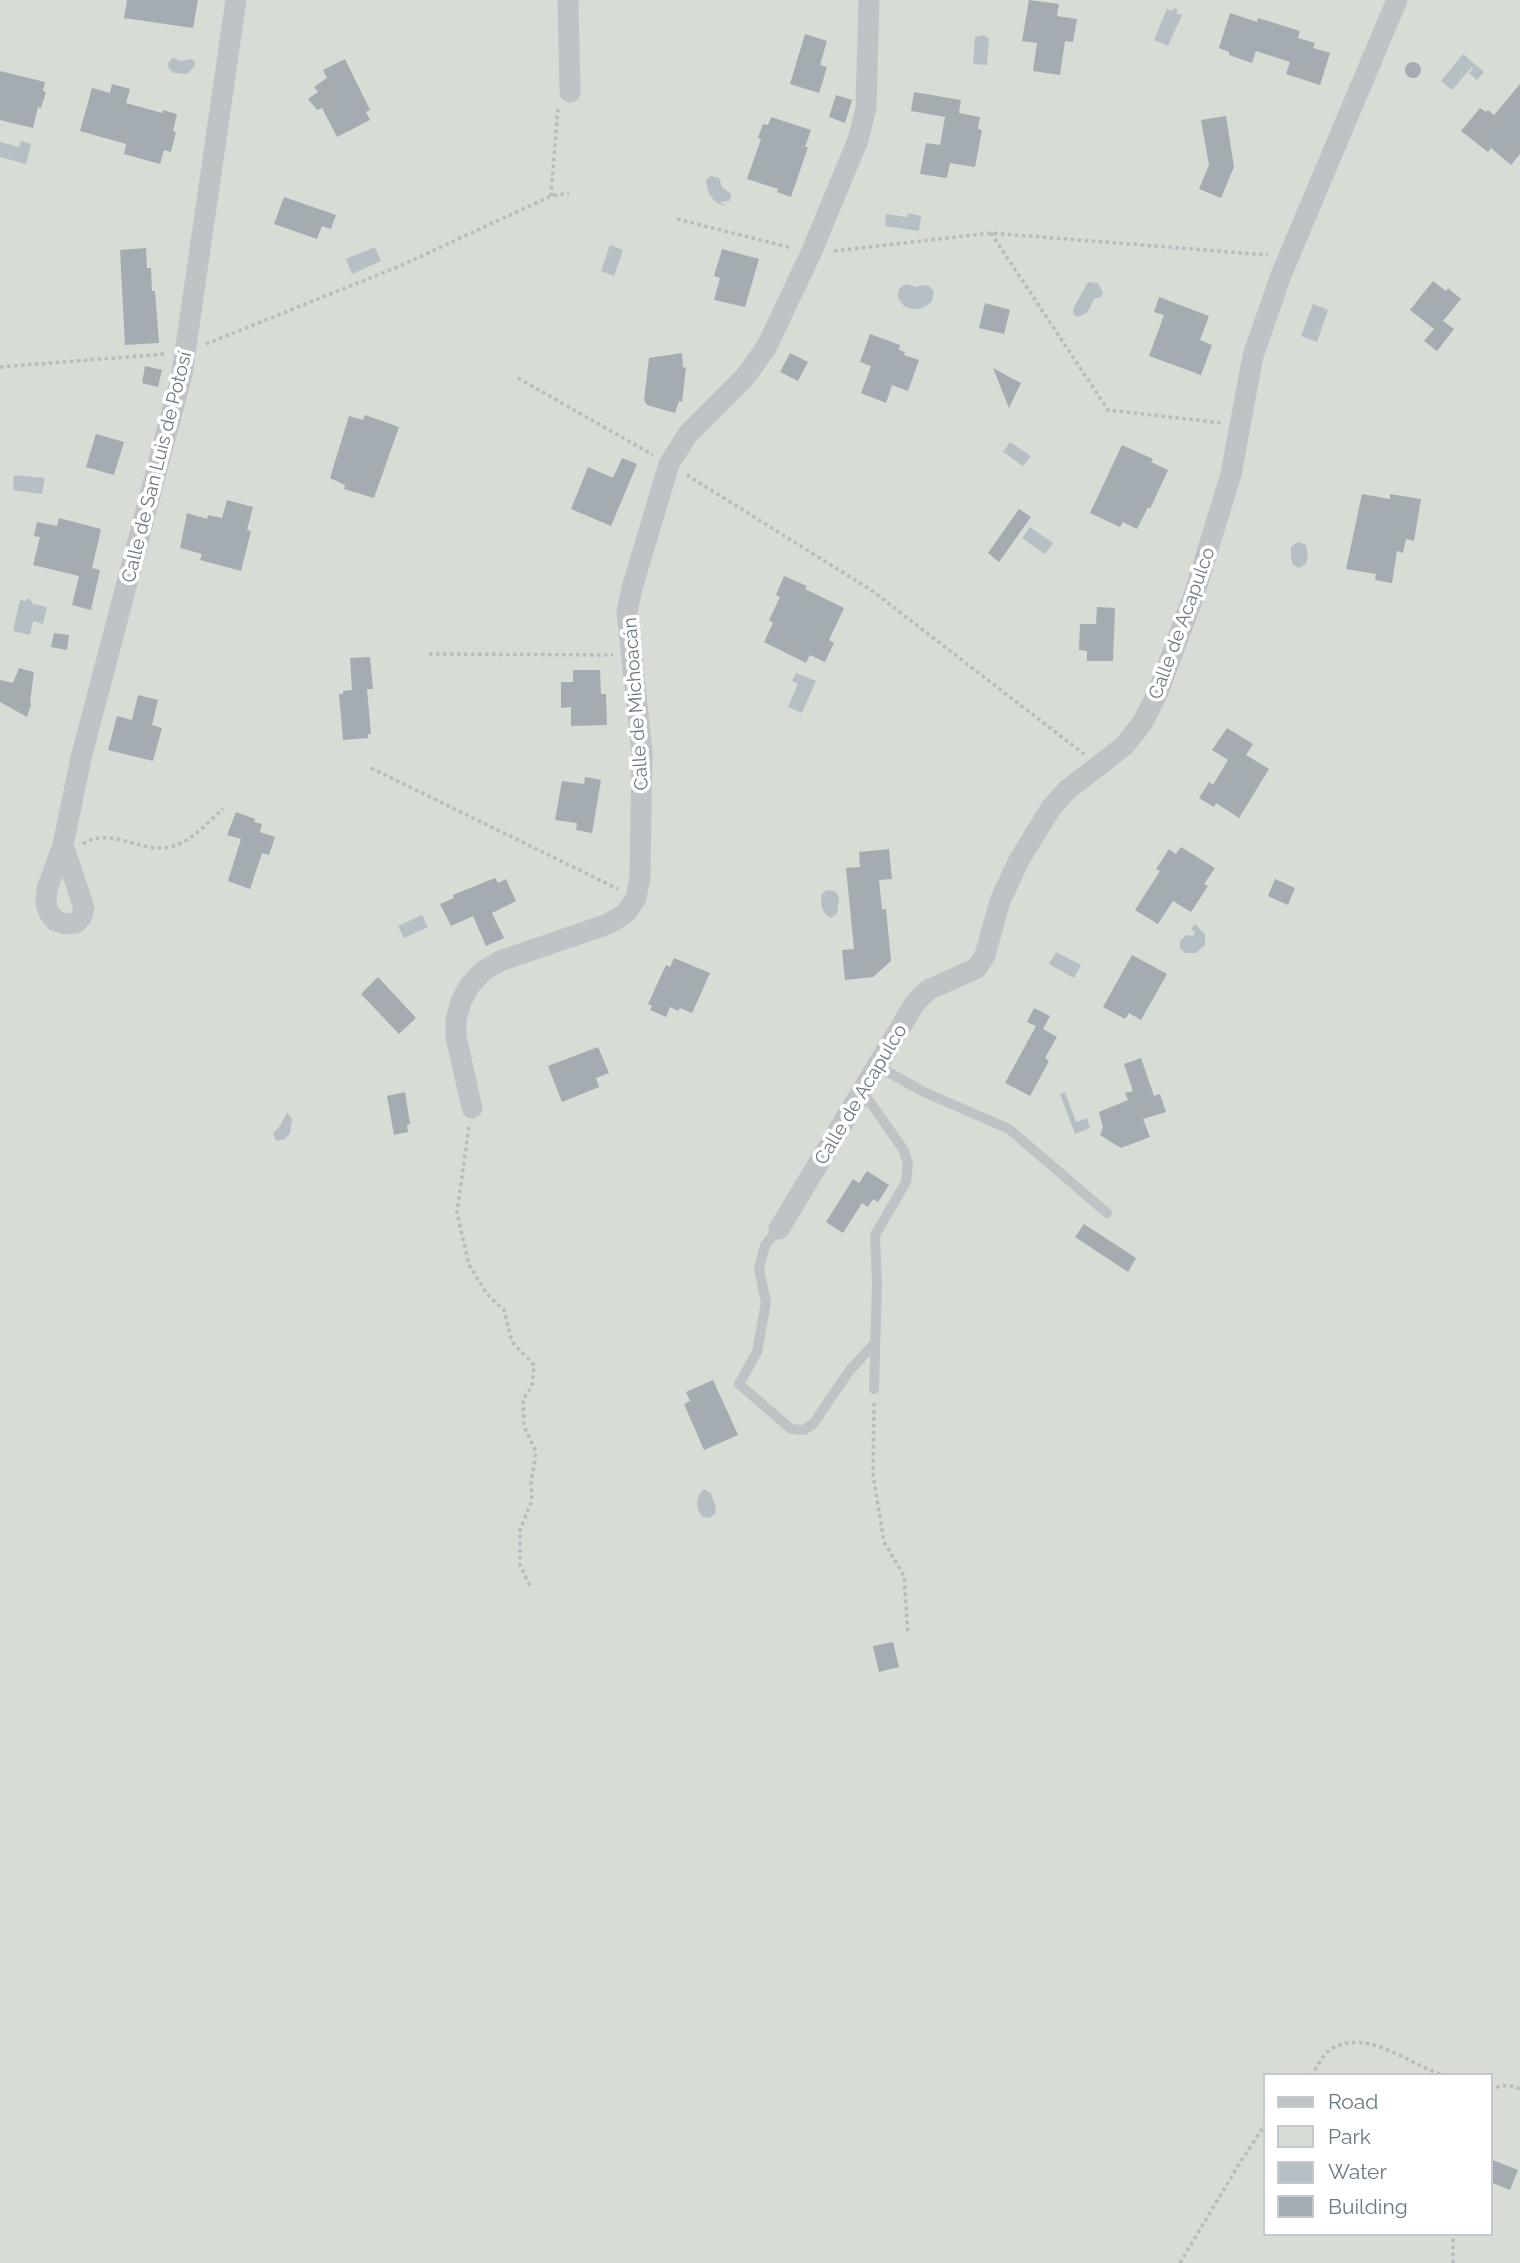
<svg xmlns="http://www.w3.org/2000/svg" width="1520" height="2263" viewBox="0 0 1520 2263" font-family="Raleway,sans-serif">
<rect width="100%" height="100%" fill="#f7f7f5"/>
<path fill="#d7dcd5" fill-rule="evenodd" d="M0 0H1520V2263H0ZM1266 2076H1490V2233H1266Z"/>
<path fill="#b6c0c4" d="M1174 8 1178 10 1176 13 1182 15 1168 46 1154 40 1167 9 1172 11Z
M983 35 989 38 987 65 973 64 975 37Z
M1463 54 1484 72 1477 80 1469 73 1473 68 1472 67 1452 90 1441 81Z
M173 58 181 61 191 59 195 62 194 67 187 74 174 73 169 69 168 63Z
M21 141 31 144 26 164 0 157V142L19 147Z
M710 176 719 178 722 187 731 194 730 201 720 202 726 206C713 204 707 193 706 181Z
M908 213 921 216 919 231 885 226 886 214 907 217Z
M610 245 623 250 614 276 601 271Z
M375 247 381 261 352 274 346 259Z
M1088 282 1098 283 1103 293 1101 297 1094 299 1087 313 1078 317 1074 315 1073 309Z
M907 284 916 287 922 285 929 286 934 292 932 301C910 324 883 292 907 284Z
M1313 304 1328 310 1317 342 1301 336Z
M1010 442 1031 456 1023 466 1003 452Z
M14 475 45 478 42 494 13 490Z
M1030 527 1053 543 1045 554 1022 538Z
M1298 542 1306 545 1308 555 1306 564 1299 568 1293 565 1291 559V547Z
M29 598 33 604 47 607 43 624 33 621 30 635 13 631 20 600 25 601Z
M796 673 816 681 802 713 788 707 798 684 792 681Z
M827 890 835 891 839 897 837 914 831 918C823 916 819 902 822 894Z
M422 915 428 927 404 938 398 926Z
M1195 924 1205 934V945L1196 953H1185L1180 948V941L1186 935 1193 936 1195 932 1191 929Z
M1056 952 1081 965 1074 978 1049 964Z
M1065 1092 1076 1122 1087 1118 1090 1128 1075 1134 1060 1094Z
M287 1112 292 1120 290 1133 285 1139 276 1141 273 1133 280 1126Z
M704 1489 711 1493 716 1508 715 1514 709 1518 703 1517C695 1510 695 1496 704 1489Z"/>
<path fill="#a5acb1" d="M127 0H198L193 28 124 18Z
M1029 0 1059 4 1057 16 1077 19 1073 42 1065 41 1060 75 1033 71 1037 43 1022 41Z
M1230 13 1257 22 1258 18 1300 31 1298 38 1315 43 1313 48 1330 53 1320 85 1286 74 1290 62 1256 51 1252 63 1229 55V52L1219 48Z
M805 34 827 41 820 65 827 67 819 93 790 84Z
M345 59 370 110 366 112 370 120 337 137 322 108 317 110 308 99 318 92 314 87 327 78 323 70Z
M1405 70a8 8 0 1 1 16 0a8 8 0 1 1-16 0Z
M0 71 45 82 43 91 46 92 41 108 38 107 33 128 0 120Z
M112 84 130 89 126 103 162 113 163 110 177 114 173 131 176 132 171 152 164 150 160 164 124 154 126 144 80 131 92 88 110 93Z
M1520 84V154L1511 165 1491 148 1488 152 1461 131 1480 108 1486 112 1488 110 1494 115Z
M914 92 961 100 959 113 980 117 978 129 982 130 975 167 950 163 947 178 920 174 926 143 940 145 945 117 911 111Z
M836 95 852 100 845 123 829 117Z
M1226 116 1234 167 1221 198 1199 189 1209 165 1201 120Z
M771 117 811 130 805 147H808L791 197 777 192 778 189 747 179 761 139 758 138 763 124 768 125Z
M284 197 336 215 331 229 322 226 317 239 274 224Z
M146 248 147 268H151L152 291H155L159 343 125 345 120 250Z
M722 249 759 259 745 307 714 300 720 278 714 276Z
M1433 281 1446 291 1448 288 1461 299 1443 321 1454 329 1437 351 1424 341 1434 329 1410 310Z
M1159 297 1209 316 1200 340 1212 345 1201 375 1149 356 1164 315 1154 312Z
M985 303 1010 310 1004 334 979 328Z
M870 334 900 345 899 350 905 352 904 355 919 360 908 391 892 385 886 403 861 393 871 366 860 362Z
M682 353 683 368 686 367 682 402 679 401 675 413 647 405 644 400 649 358Z
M790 353 808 362 798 381 780 372Z
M145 366 162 370 158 387 142 383Z
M993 368 1021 383 1009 408Z
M365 415 399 427 374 498 344 489 345 485 330 478 349 416 363 420Z
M96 434 124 442 114 475 86 467Z
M1122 445 1153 459 1151 462 1168 470 1150 509 1148 507 1137 529 1123 522 1120 527 1090 513Z
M622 458 637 464 611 526 571 509 588 467 613 478Z
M1362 494 1390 499V494L1421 499 1414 541 1406 539 1403 553 1397 551 1392 583 1375 580 1376 574 1346 569Z
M227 500 253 507 247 530 251 531 241 571 200 560 202 554 180 548 187 513 207 519 208 515 222 518Z
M1019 509 1031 517 999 562 988 553Z
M59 518 101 529 92 568 100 570 91 610 72 605 79 576 33 565 40 537 34 536 37 522 57 526Z
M784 576 807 586 805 589 844 608 829 640 834 643 825 662 810 655 806 663 764 642 773 623 769 620 780 597 776 595Z
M1097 607 1115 608 1113 661H1087V651L1079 650 1080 624H1096Z
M54 633 69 635 67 650 51 647Z
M370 657 373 689H367L371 734H368V738L343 740 339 694H343V691L352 690 350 658Z
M19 668 34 672 30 702 31 705 27 717 0 702V680L13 683Z
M573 670H600L601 694H606L607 725 571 726V707L561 708V682H573Z
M138 695 158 700 152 725 162 728 153 761 108 750 117 716 132 720Z
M1227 728 1253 744 1246 755 1269 769 1239 818 1216 803 1214 807 1199 798 1209 782 1213 785 1228 760 1212 750Z
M585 777 601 780 592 833 576 830 577 823 555 820 562 781 584 784Z
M236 812 255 819 254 822 262 824 260 832 275 837 269 855 262 853 250 889 228 881 241 839 227 835Z
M1181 847 1215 868 1204 884 1208 886 1191 912 1173 901 1158 924 1135 910 1160 871 1156 869 1169 849 1176 854Z
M889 849 892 879 879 880 882 909H886L891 961 873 977 845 980 842 950 854 949 846 868 860 867 859 852Z
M495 878 498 883 506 879 516 901 492 913 504 938 486 946 473 916 451 926 440 904 454 898 453 895Z
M1275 879 1295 888 1288 905 1268 896Z
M1132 955 1167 974 1141 1020 1129 1013 1125 1019 1103 1007Z
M674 958 710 973 692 1013 680 1008 678 1011 670 1007 666 1017 650 1010 652 1006 648 1004 666 965 670 967Z
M378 977 416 1018 399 1034 361 994Z
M1034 1008 1050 1016 1043 1029 1057 1037 1045 1058 1049 1061 1030 1096 1005 1083 1036 1026 1027 1022Z
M598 1047 609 1073 596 1078 599 1087 562 1102 548 1066Z
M1141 1058 1154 1096 1160 1094 1166 1112 1143 1119 1150 1137 1121 1148 1100 1135 1103 1127 1099 1112 1128 1100 1125 1093 1133 1091 1124 1064Z
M405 1092 410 1124 407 1125 408 1132 394 1135 387 1096Z
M867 1171 889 1185 878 1202 873 1199 868 1207 862 1203 843 1233 826 1222 853 1179 859 1183Z
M1084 1224 1136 1258 1128 1272 1075 1237Z
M713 1380 738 1435 704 1450 684 1404 690 1401 686 1392Z
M893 1642 899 1667 879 1672 873 1646Z
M1490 2159 1518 2170 1510 2190 1490 2182Z"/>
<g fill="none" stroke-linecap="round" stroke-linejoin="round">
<path stroke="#b9bcbe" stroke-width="3.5" stroke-dasharray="3.5 3.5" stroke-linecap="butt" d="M551 196 558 107
M677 219 792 248
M991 233 1108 410 1222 423
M834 251 991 233 1268 255
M206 344 400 266 551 196 569 193
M0 367 165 354
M518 378 653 455
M687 475 871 590 1084 754
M429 654 613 655
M371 768 618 889
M83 844C110 826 139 853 169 847 189 844 208 822 223 809
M469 1127 457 1212 469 1265 487 1294 504 1310 512 1342 534 1365 532 1387 523 1399 524 1426 536 1452 531 1483 532 1500 520 1530V1565L530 1586
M874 1403 873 1474 884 1542 904 1576 908 1635
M1311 2076C1317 2068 1323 2053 1331 2049 1369 2027 1410 2066 1446 2076
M1490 2091C1500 2084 1509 2084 1520 2089
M1180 2263 1239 2164 1266 2123
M1453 2263V2233"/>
<path stroke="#bfc3c6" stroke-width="10" d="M877 1066 924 1092 1009 1129 1107 1213
M860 1094 870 1102 903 1149 908 1164 906 1182 875 1235 877 1283 874 1389
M779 1229 765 1245 759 1269 766 1302 757 1352 739 1384 791 1429 804 1430 813 1424 850 1370 875 1343"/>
<path stroke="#bfc3c6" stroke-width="21" d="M568 0 570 92
M63 845 84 908 82 916 76 923 66 924 56 921 49 913 46 903 47 889 63 845 81 758 182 374 236 0
M472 1108 456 1037V1020L461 1001 470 985 483 971 500 961 608 924 626 913 636 898 640 877 642 752 627 612 632 588 669 464 688 434 744 378 766 348 811 253 858 140 866 108 869 0
M779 1229 915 1003 928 990 977 968 985 955 1000 901 1019 860 1051 808 1067 790 1124 746 1143 722 1158 692 1195 592 1231 474 1253 356 1281 275 1397 0"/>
</g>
<g text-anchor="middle" stroke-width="7" stroke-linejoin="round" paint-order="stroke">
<g font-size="19" fill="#6a7882" stroke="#fff">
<text transform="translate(156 467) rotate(-76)" y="7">Calle de San Luis de Potosí</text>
<text transform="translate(1181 623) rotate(-70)" y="7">Calle de Acapulco</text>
<text transform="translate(635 704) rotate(-94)" y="7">Calle de Michoacán</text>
<text transform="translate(860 1094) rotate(-59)" y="7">Calle de Acapulco</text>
</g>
</g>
<rect x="1264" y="2074" width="228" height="161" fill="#ffffff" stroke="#c3c9cd" stroke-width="2"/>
<rect x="1278" y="2097" width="35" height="10" fill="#bfc3c6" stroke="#c3c9cd" stroke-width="2"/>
<text x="1328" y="2109" font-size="21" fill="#6a7882">Road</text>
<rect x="1278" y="2126" width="35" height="21" fill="#d7dcd5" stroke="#c3c9cd" stroke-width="2"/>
<text x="1328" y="2144" font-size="21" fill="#6a7882">Park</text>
<rect x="1278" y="2162" width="35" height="21" fill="#b6c0c4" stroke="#c3c9cd" stroke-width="2"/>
<text x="1328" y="2179" font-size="21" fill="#6a7882">Water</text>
<rect x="1278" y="2196" width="35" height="21" fill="#a5acb1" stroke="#c3c9cd" stroke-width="2"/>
<text x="1328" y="2214" font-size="21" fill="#6a7882">Building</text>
</svg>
